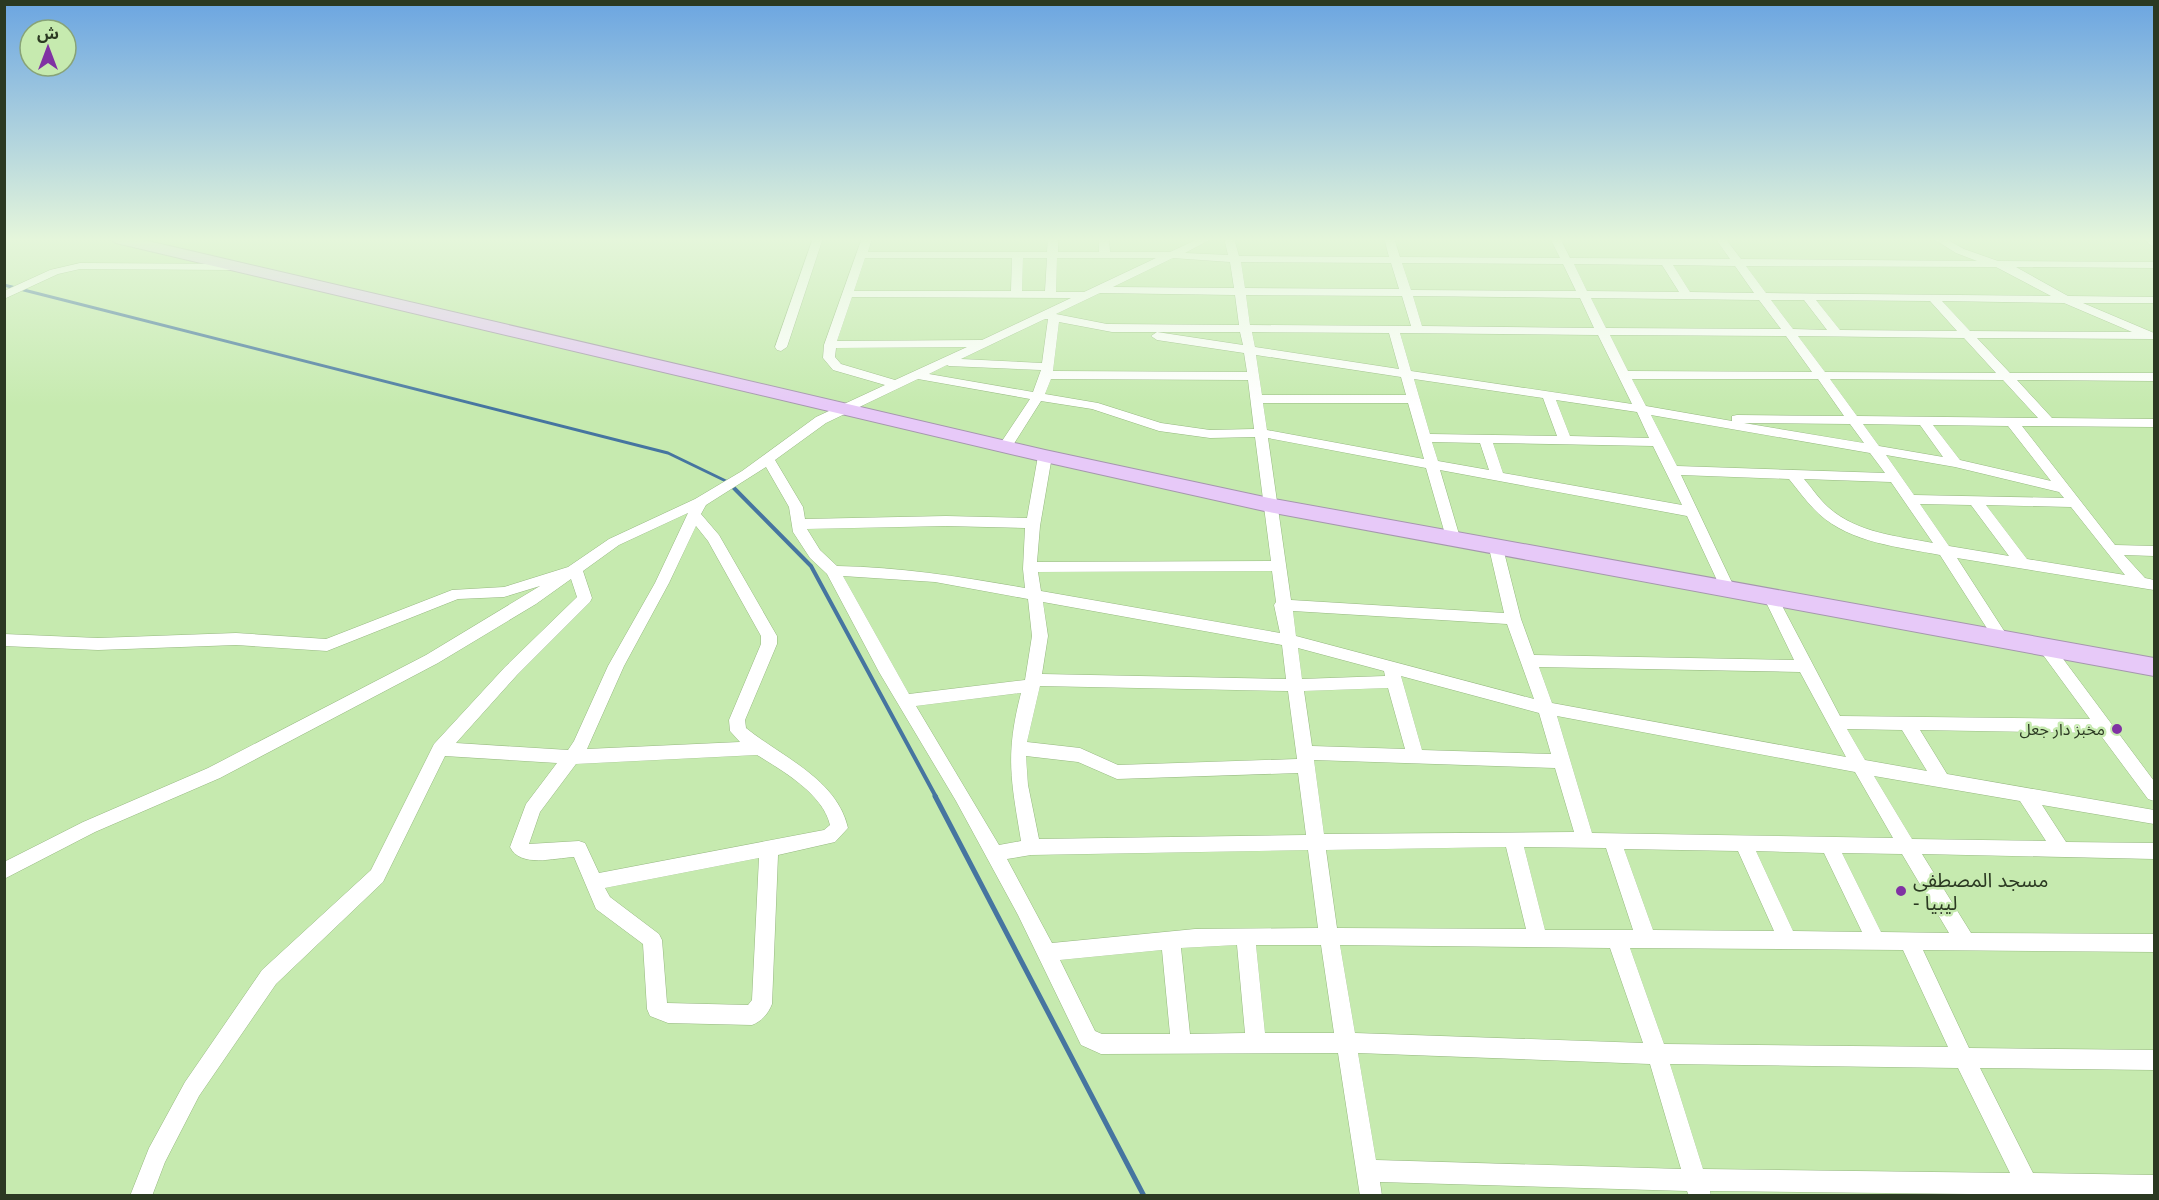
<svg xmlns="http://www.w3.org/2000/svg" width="2159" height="1200" viewBox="0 0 2159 1200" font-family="Georgia,'Noto Sans Arabic',serif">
<rect width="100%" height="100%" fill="#c6eaaf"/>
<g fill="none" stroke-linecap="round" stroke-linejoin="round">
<path stroke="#4675a0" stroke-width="3" d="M4 285 668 453 730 483"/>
<path stroke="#4675a0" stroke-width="4" d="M728 482 811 566 936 797"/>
<path stroke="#4675a0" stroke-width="5" d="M935 796 1144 1196"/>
<defs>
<path id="minor" d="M813 238H823L787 347 781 351 777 350 775 347Z
M862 238H872L868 252H1047L1048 238H1058V252H1099V238H1109L1110 252H1170L1200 238H1213L1185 253 1228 255 1224 238H1234L1239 256 1389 257 1384 238H1394L1400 257 1560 258 1550 238H1560L1570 258 1730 259 1715 238H1725L1741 259 1977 261 1956 253 1932 238H1944L1964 249 1998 261 2154 262V268L2016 267 2068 296 2154 297V303H2083L2154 333V339L1977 338 2010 373H2154V381L2017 380 2052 418 2154 419V427L2022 426 2115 545 2154 546V556L2124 555 2145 578 2154 580V590L1957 558 2010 640 2007 644H1997L1940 555C1899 547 1851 543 1819 514 1808 504 1798 490 1789 479L1681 475 1736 591 1729 596 1722 591 1687 516 1440 470 1461 541 1454 546 1447 541 1426 468 1268 438 1291 600 1504 613 1489 548 1496 543 1503 548 1521 619 1534 655 1794 660 1764 598 1771 593 1778 598 1840 716 2090 719 2038 648 2040 644H2052L2154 781V801L2148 799 2099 733 1920 730 1947 774 2154 810V824L2042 805 2066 842 2154 843V859L1922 854 1971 933 2154 934V952L1923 950 1969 1048 2154 1050V1070L1980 1068 2033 1173 2154 1175V1196L1710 1191 1711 1196H1689L1687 1191 1380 1182 1382 1196H1360L1338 1053 1101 1054 1081 1045 1018 915 956 801 879 672 827 574 810 558 793 532 789 507 766 467 706 505 701 514 719 535 777 636V644L745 720 746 728C782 757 837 779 848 828L835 842 778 855 772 1004C768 1014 762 1021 752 1025L668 1023 650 1016 647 1009 643 944 596 909 574 857C554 858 520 868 510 847L526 804 557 763 445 756 383 882 276 984 199 1096 165 1162 152 1196H130L149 1148 185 1082 262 970 371 870 434 744 505 667 577 597 571 579 536 604 438 663 220 778 95 832 4 879V862L83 822 208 768 426 655 540 586 504 597 458 599 327 651 236 645 98 650 4 646V634L98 638 236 633 326 639 452 590 504 587 568 567 609 539 695 499 742 471 816 417 885 385 833 370 823 358 824 345ZM865 258H1012L1011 291H854ZM1023 258H1047L1045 291H1022ZM1057 258H1156L1084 292H1056ZM1173 258 1230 262 1234 288 1113 287ZM1241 262 1391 263 1399 289 1245 288ZM1402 263 1563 264 1576 291 1411 290ZM1574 264 1662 265 1679 292 1587 291ZM1673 265 1735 266 1754 293 1690 292ZM1746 266 1996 267 2051 296 1766 293ZM1100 293 1235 295 1239 325 1107 324 1056 314ZM1246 295 1402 296 1411 326 1250 325ZM1413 296 1580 298 1594 328 1422 326ZM852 297 1071 298 982 340 837 341ZM1591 298 1759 300 1781 329 1606 328ZM1771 300H1804L1827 330 1793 329ZM1816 300 1930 301 1957 331 1840 330ZM1942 301 2064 303 2132 332 1970 331ZM1045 319H1048L1042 363 961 359ZM1059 322 1112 332H1240L1243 345 1157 332 1151 336 1157 340 1244 353 1247 372 1053 371ZM1252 332 1389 333 1399 369 1255 347ZM1400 333 1598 335 1632 404 1411 371ZM1610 335 1786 336 1812 372 1628 371ZM1798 336 1964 338 1996 373 1825 372ZM967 347 895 380 841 364 835 357 836 348ZM1256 355 1401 377 1406 395H1262ZM947 365 949 366 1041 370 1033 392 929 374ZM918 379 1030 399 998 447 1005 451 1010 450 1041 401 1092 409 1159 431 1210 438 1255 437 1271 561 1037 562 1040 526 1052 456 1045 452 1038 456 1027 518 946 516 805 519 803 507 775 460 826 423ZM1051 379 1248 380 1254 429 1210 430 1161 423 1098 403 1045 394ZM1414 379 1543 398 1557 436 1430 434ZM1632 379H1818L1844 416 1737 415 1732 416V421L1646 406ZM1830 379 2003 380 2038 418 1857 416ZM1556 400 1637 412 1649 438 1570 436ZM1263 403H1408L1424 459 1267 430ZM1651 415 1870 453 1885 473 1677 466ZM1744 423 1850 424 1864 443ZM1863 424 1920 425 1943 457 1879 446ZM1933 425 2008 426 2051 481 1960 460ZM1432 442 1480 443 1489 470 1438 461ZM1493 443 1653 446 1682 505 1503 473ZM1886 455 1955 467 2059 492 2064 498 1914 495ZM1804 479 1891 482 1933 543C1897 536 1857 533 1828 507 1819 499 1812 488 1804 479ZM1920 504 1971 505 2009 556 1949 546ZM1986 505 2071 507 2125 575 2027 559ZM688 513 655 583 608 666 574 741 568 750 456 743 517 675 590 602 592 598 583 571 619 545ZM696 526 708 541 761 636V644L729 720 730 731 740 742 587 749 624 666 669 583ZM946 526 1025 528 1023 569 1025 588C962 577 901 567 837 566L820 550 807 529ZM1272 571 1276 602 1274 605 1280 633 1041 591 1038 572ZM843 576 935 582 1028 599 1032 636 1025 680 909 694ZM1043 602 1282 645 1286 679 1042 674 1048 636ZM1293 611 1507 624 1534 699 1296 636ZM1298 648 1384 671 1385 676 1302 679ZM1539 667 1800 672 1846 757 1552 703ZM1401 676 1539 713 1551 754 1422 750ZM1040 686 1288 691 1297 759 1118 765 1080 748 1027 742ZM1388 688 1405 749 1312 746 1304 691ZM1021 693C1005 755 1011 780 1021 841L999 845 916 706ZM1557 716 1855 772 1893 838 1592 833ZM1847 729 1902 730 1927 771 1865 760ZM757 755C783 771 823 794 830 825L824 830 599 873 585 843 579 841 529 844 540 812 576 764ZM1026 756 1078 762 1117 779 1298 773 1306 835 1039 839 1028 785ZM1314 760 1555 768 1574 832 1324 834ZM1874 776 2020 801 2046 841 1912 839ZM1506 847 1526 929 1337 928 1326 850ZM1524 847 1606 848 1633 930H1545ZM1624 849 1738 851 1774 931 1653 930ZM1308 850 1318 928 1195 929 1052 943 1007 859 1031 855ZM1756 851 1824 853 1862 932 1793 931ZM1842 853 1902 854 1949 933 1881 932ZM759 858 752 1000 748 1005 667 1003 662 940 659 934 610 897 605 888ZM1237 945 1245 1033 1190 1034 1181 948ZM1256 945H1321L1334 1033H1265ZM1340 945 1610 948 1643 1043 1355 1033ZM1630 948 1903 950 1948 1047 1664 1044ZM1162 950 1170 1034H1102L1095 1031 1060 960ZM1358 1053 1650 1064 1681 1169 1376 1160ZM1670 1064 1958 1068 2010 1173 1703 1169Z
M2144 238H2154V246L2150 245Z
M80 263 235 264 240 267 235 270 80 269 58 274 4 299V291L50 270Z"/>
<path id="highway" d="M108 238H135L1045 450 1269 498 2154 658V676L1269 512 1045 462 116 243Z"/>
</defs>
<use href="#minor" stroke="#96b880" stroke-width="1"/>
<use href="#highway" stroke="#a597ad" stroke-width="2"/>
<use href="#minor" fill="#fff" fill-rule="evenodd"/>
<use href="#highway" fill="#e7c9f8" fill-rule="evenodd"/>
</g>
<linearGradient id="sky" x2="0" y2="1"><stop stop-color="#6ba5e1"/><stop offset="0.59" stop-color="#e5f6db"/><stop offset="1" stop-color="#e5f6db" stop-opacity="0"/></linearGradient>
<rect width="2159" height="406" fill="url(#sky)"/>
<g fill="#8032a3" stroke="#c6eaaf" stroke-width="2">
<circle cx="2117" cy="729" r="6"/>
<circle cx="1901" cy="891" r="6"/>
</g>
<g text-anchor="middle" stroke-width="5" stroke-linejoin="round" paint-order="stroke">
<g font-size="16" fill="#2b3922" stroke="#c6eaaf" text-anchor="end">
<text x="2105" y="735">مخبز دار جعل</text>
</g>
<g font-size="20" fill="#2b3922" stroke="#c6eaaf" text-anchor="start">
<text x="1913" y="887">مسجد المصطفى<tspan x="1913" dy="23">- ليبيا</tspan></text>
</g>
</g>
<rect width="2159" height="1200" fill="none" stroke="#2b3922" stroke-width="12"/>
<g transform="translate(48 48)"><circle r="28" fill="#c6eaaf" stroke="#88a377" stroke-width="1.5"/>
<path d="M0-4.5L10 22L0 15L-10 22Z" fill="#8032a3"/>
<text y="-9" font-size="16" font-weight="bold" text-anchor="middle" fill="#2b3922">ش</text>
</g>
</svg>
